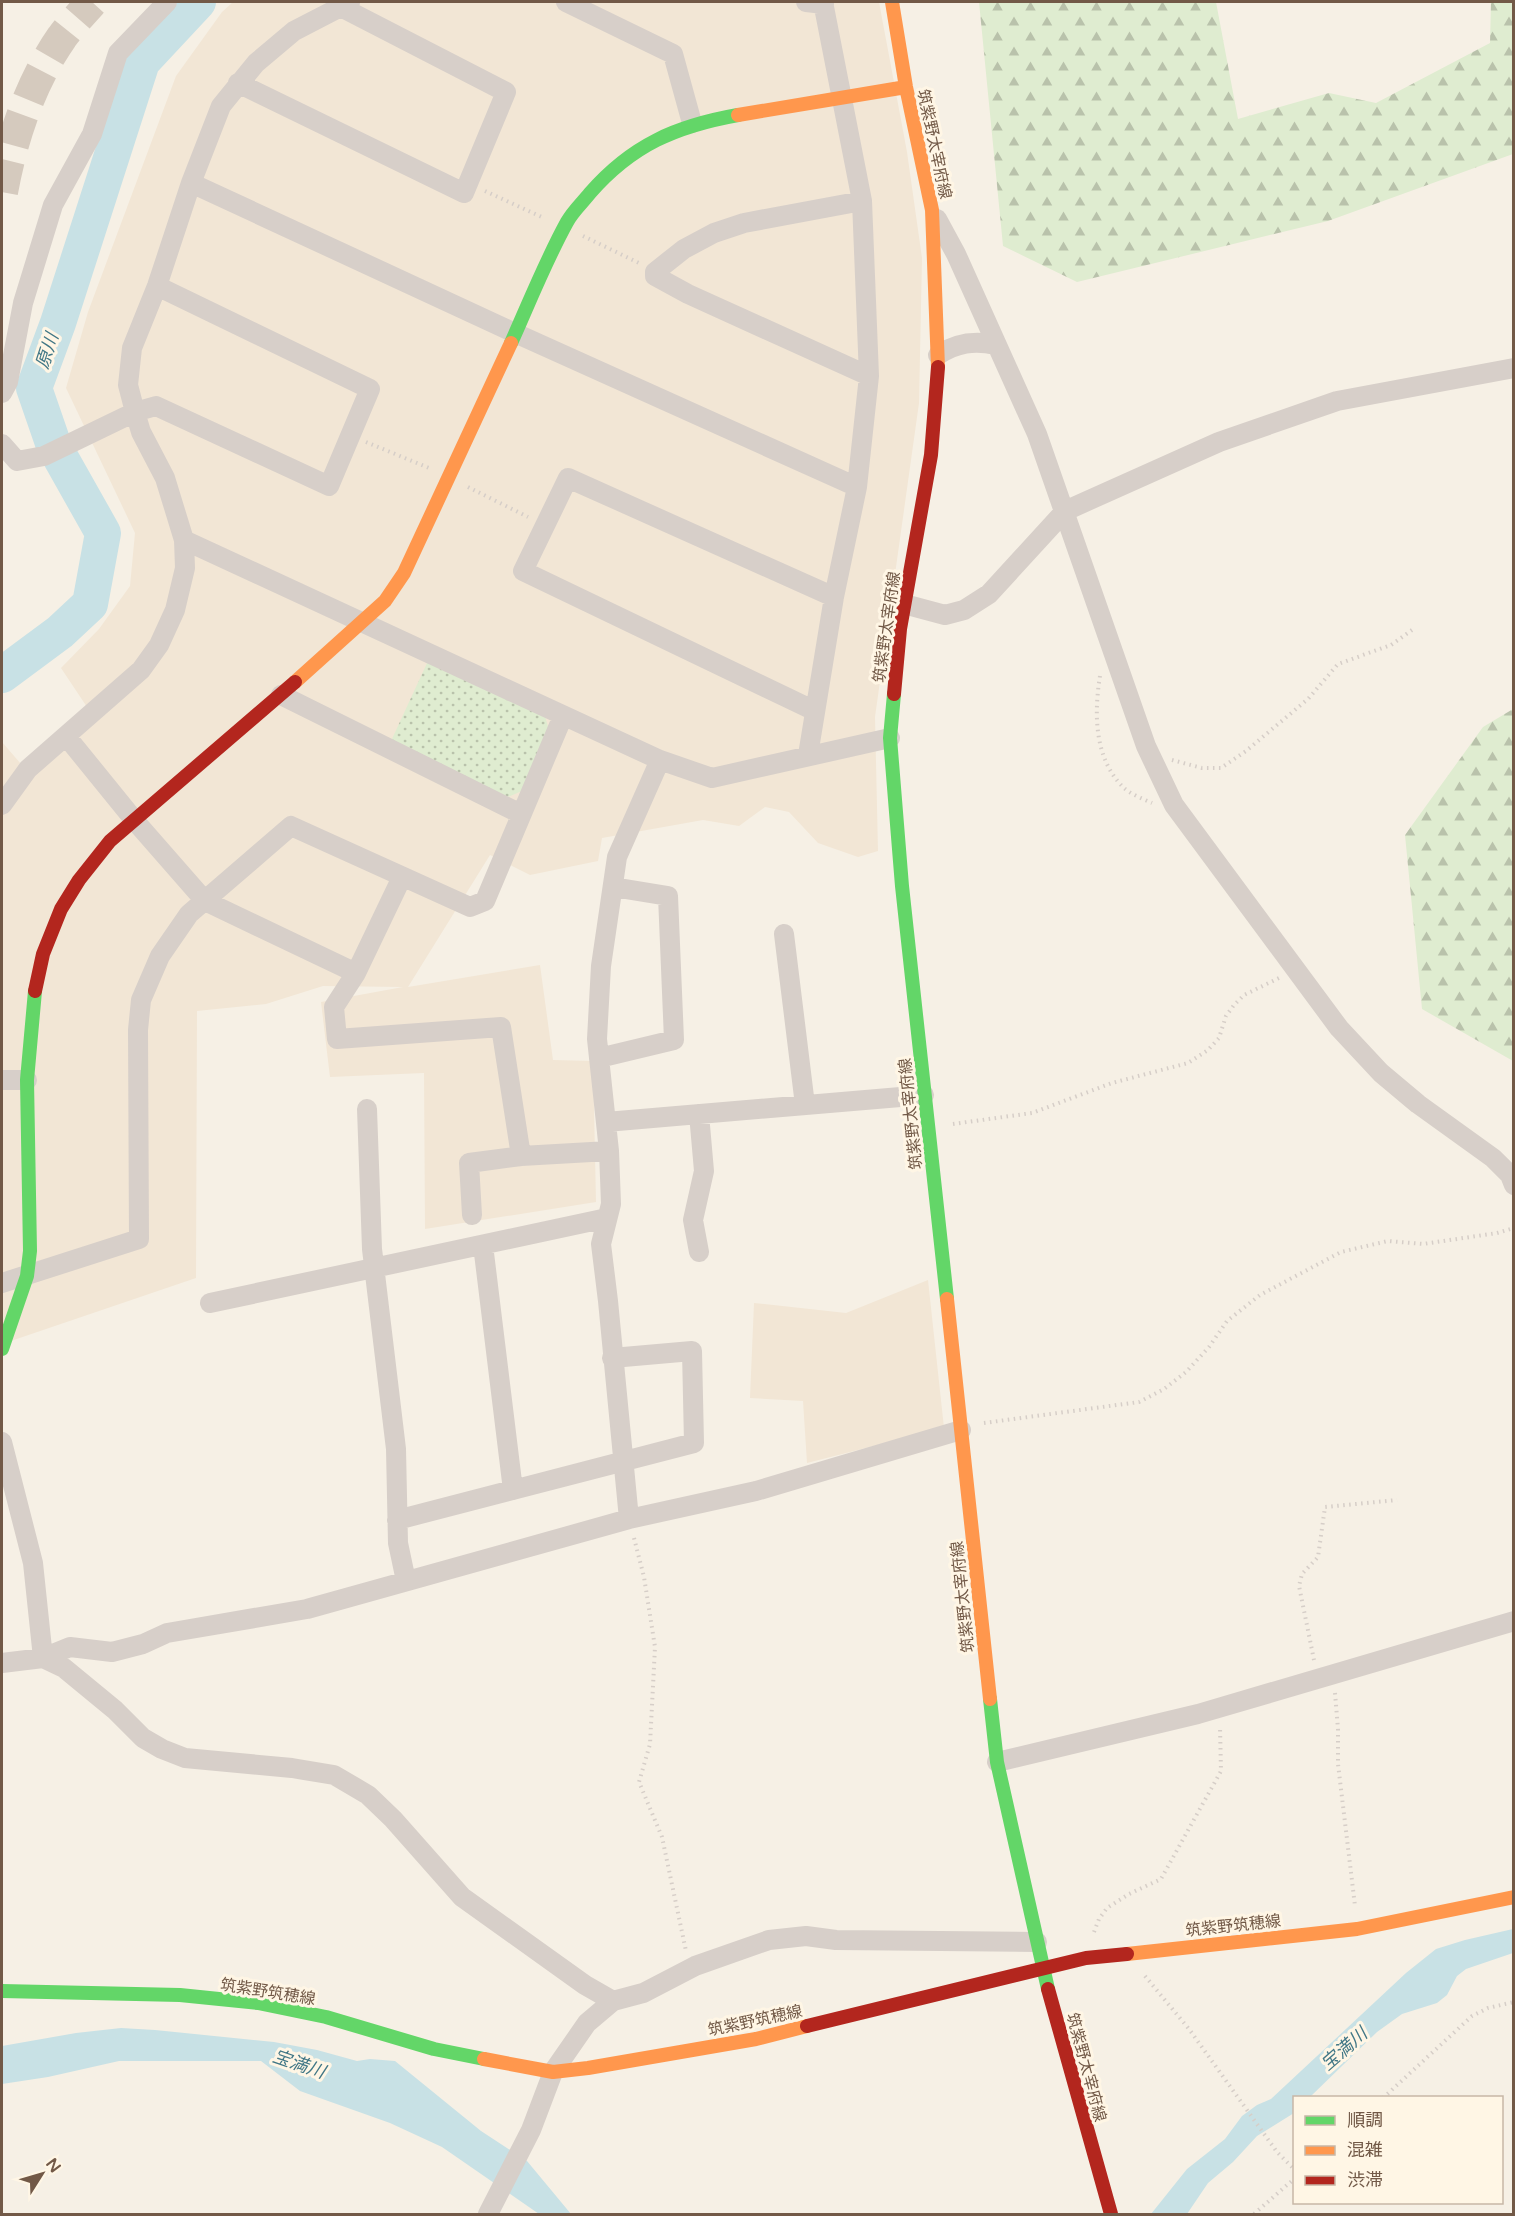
<svg xmlns="http://www.w3.org/2000/svg" width="1515" height="2216" viewBox="0 0 1515 2216" font-family="'Varela Round','Noto Sans JP',sans-serif">
<defs>
<pattern id="forest-firs" width="22" height="20" patternUnits="userSpaceOnUse" patternTransform="scale(1.5)"><rect width="22" height="20" fill="#dfecd0"/><path d="M5 1l3.5 6h-7zM16 11l3.5 6h-7z" fill="#b9c2ab"/></pattern>
<pattern id="park-dots" width="8" height="8" patternUnits="userSpaceOnUse" patternTransform="scale(1.5)"><rect width="8" height="8" fill="#dfecd0"/><path d="M2 2h.1M6 6h.1" fill="none" stroke="#b9c2ab" stroke-width="1.8" stroke-linecap="round"/></pattern>
</defs>
<rect width="100%" height="100%" fill="#f6f0e5"/>
<path fill="#f2e6d5" d="M233 2H879L907 152 922 258 919 403 875 717 878 851 858 857 818 843 789 812 765 807 739 826 703 820 602 838 598 861 530 875 490 855 408 987 540 965 553 1060 593 1061 596 1202 425 1229 424 1073 330 1077 321 1002 403 987 323 986 266 1004 197 1011 196 1278 2 1344V742L21 764 87 707 61 668 99 629 130 586 135 533 66 388 88 312 176 76 222 12Z
M928 1280 944 1428 807 1463 803 1401 750 1398 754 1303 846 1313Z"/>
<path fill="url(#forest-firs)" d="M979 2H1216L1238 119 1329 93 1376 103 1490 43 1491 2H1513V154L1328 221 1077 282 1003 246Z
M1513 709V1061L1422 1009 1405 835 1483 727Z"/>
<path fill="url(#park-dots)" d="M428 661 545 716 549 730 522 791 508 797 391 741Z"/>
<path fill="#c8e1e5" d="M1513 1929V1953L1466 1969 1457 1976 1447 1995 1437 2003 1402 2014 1377 2032 1310 2097 1294 2098V2113L1257 2136 1233 2162 1208 2183 1187 2214H1151L1187 2169 1225 2139 1242 2116 1257 2105 1271 2099 1406 1973 1436 1949 1465 1940Z
M121 2028 155 2030 274 2042 317 2050 357 2061 370 2059 395 2061 481 2131 527 2161 571 2214H539L442 2147 390 2123 300 2091 261 2061H119L48 2077 2 2084V2046L76 2033Z"/>
<g fill="none" stroke-linecap="round" stroke-linejoin="round">
<path stroke="#c8e1e5" stroke-width="36" d="M2 675 60 632 90 604 103 533 54 446 34 388 58 323 142 62 198 2"/>
<path stroke="#d5cabe" stroke-width="32" stroke-dasharray="32 16" stroke-linecap="butt" d="M2 192C12 138 30 83 62 37 71 25 82 13 92 2"/>
<path stroke="#d6cec8" stroke-width="4" stroke-dasharray="1.5 4.5" stroke-linecap="butt" d="M485 191 544 218
M583 236 639 263
M366 442 429 468
M468 487 528 517
M1100 676C1094 713 1094 758 1123 787 1130 794 1143 799 1152 803
M1172 760 1202 768H1221L1246 751 1308 699 1338 664 1391 645 1412 630
M953 1124 1032 1113 1112 1083 1188 1063 1208 1050 1219 1038 1226 1016 1234 1005 1244 995 1279 978
M984 1423 1139 1402 1164 1389 1186 1372 1209 1347 1227 1321 1260 1295 1341 1252 1388 1241 1423 1244 1497 1233 1514 1228
M634 1538 644 1577 655 1647 650 1744 639 1782 662 1837 686 1951
M1314 1660 1299 1586 1302 1574 1318 1557 1325 1507 1397 1500
M1335 1693 1338 1729V1764L1355 1906
M1094 1932 1099 1919 1107 1908 1129 1894 1161 1879 1221 1771 1220 1727
M1145 1976 1189 2029 1277 2152 1294 2169
M1383 2098 1472 2016 1488 2008 1514 2002
M1254 2214 1294 2179"/>
<path stroke="#d7cfc9" stroke-width="20" d="M566 2 673 54 692 123
M806 2 824 4
M238 83 464 193 506 92 341 7
M191 183 515 333 857 487
M862 201 744 223 714 233 684 249 655 272V276L688 294 869 376
M937 219 956 254 1037 434 1146 746 1174 805 1339 1028 1381 1073 1418 1104 1493 1158 1510 1175 1514 1185
M938 355C956 343 974 340 996 345
M2 393 8 382 23 303 53 205 92 134 118 53 167 2
M2 444 17 461 44 456 135 412 156 406 329 486 370 389 157 286
M184 540 660 760 712 778 890 738
M904 604 945 615 964 610 989 594 1065 511 1219 442 1337 401 1514 368
M281 695 521 814
M815 711 523 571 568 478 834 597
M66 736 135 821 205 901 356 973 402 877
M808 755 834 597 857 487 869 376 862 201 823 2
M2 805 28 769 141 670 159 645 175 610 185 568 184 540 165 478 141 432 135 412 128 385 132 348 157 286 191 183 221 106 256 63 294 31 350 2
M784 934 805 1105
M356 973 334 1007 337 1039 501 1027 521 1156
M599 1058 674 1040 668 896 613 887
M2 1080H27
M367 1109 372 1249 396 1449 398 1543 406 1581
M606 1122 924 1095
M472 1215 469 1163 521 1156 609 1151
M483 1245 513 1490
M699 1252 693 1220 704 1171 699 1114
M2 1283 139 1239 138 1030 141 1000 160 956 189 914 291 826 470 907 485 901 563 716
M210 1303 607 1218
M2 1442 33 1563 43 1658
M629 1519 608 1301 601 1244 611 1204 609 1151 597 1039 601 966 617 857 660 760
M397 1520 694 1443 692 1351 612 1358
M43 1658 64 1668 115 1710 143 1738 162 1749 185 1758 292 1768 334 1775 368 1795 393 1819 462 1897 585 1985 613 2001
M2 1663 43 1658 70 1647 112 1652 143 1644 167 1633 307 1609 629 1519 756 1491 961 1430
M997 1762 1198 1714 1514 1621
M488 2214 531 2130 553 2072 587 2023 613 2001 643 1993 695 1966 769 1940 806 1936 836 1940 1037 1942"/>
<path stroke="#63d668" stroke-width="14" d="M511 343C529 303 546 260 567 222 573 211 583 202 590 193 632 145 676 126 738 115
M894 694 890 738 902 886 947 1299
M2 1349 27 1276 30 1251 27 1080 35 991
M990 1699 997 1762 1048 1989
M2 1991 180 1995 258 2003 326 2017 434 2049 484 2059"/>
<path stroke="#ff974d" stroke-width="14" d="M892 2 906 87 932 210 938 367
M738 115 906 87
M295 682 385 601 404 573 511 343
M947 1299 990 1699
M1127 1954 1357 1929 1514 1897
M484 2059 553 2072 588 2068 756 2039 807 2026"/>
<path stroke="#b3261e" stroke-width="14" d="M894 694 900 629 931 455 938 367
M35 991 43 954 61 909 79 880 110 841 295 682
M1048 1989 1111 2214
M807 2026 1086 1958 1127 1954"/>
</g>
<g text-anchor="middle" stroke-width="6" stroke-linejoin="round" paint-order="stroke">
<g font-size="16" fill="#725947" stroke="#fff6e5">
<text transform="translate(935 144) rotate(78)" y="6">筑紫野太宰府線</text>
<text transform="translate(886 627) rotate(-82)" y="6">筑紫野太宰府線</text>
<text transform="translate(910 1114) rotate(-96)" y="6">筑紫野太宰府線</text>
<text transform="translate(962 1597) rotate(-96)" y="6">筑紫野太宰府線</text>
<text transform="translate(1233 1925) rotate(-6)" y="6">筑紫野筑穂線</text>
<text transform="translate(268 1991) rotate(9)" y="6">筑紫野筑穂線</text>
<text transform="translate(755 2020) rotate(-12)" y="6">筑紫野筑穂線</text>
<text transform="translate(1087 2067) rotate(75)" y="6">筑紫野太宰府線</text>
</g>
<g font-size="18" font-style="italic" fill="#417786" stroke="#fff6e5">
<text transform="translate(47 351) rotate(-72)" y="6">原川</text>
<text transform="translate(1344 2049) rotate(-41)" y="6">宝満川</text>
<text transform="translate(299 2064) rotate(19)" y="6">宝満川</text>
</g>
</g>
<rect width="1515" height="2216" fill="none" stroke="#725947" stroke-width="6"/>
<rect x="1293" y="2096" width="210" height="108" fill="#fff6e5" stroke="#c7b7a6" stroke-width="1.5"/>
<rect x="1305" y="2116" width="30" height="9" fill="#63d668" stroke="#c7b7a6" stroke-width="1.5"/>
<text x="1347" y="2126" font-size="18" fill="#725947">順調</text>
<rect x="1305" y="2146" width="30" height="9" fill="#ff974d" stroke="#c7b7a6" stroke-width="1.5"/>
<text x="1347" y="2156" font-size="18" fill="#725947">混雑</text>
<rect x="1305" y="2176" width="30" height="9" fill="#b3261e" stroke="#c7b7a6" stroke-width="1.5"/>
<text x="1347" y="2186" font-size="18" fill="#725947">渋滞</text>
<g transform="translate(42 2174) rotate(53)" stroke="#fff6e5" stroke-width="4.5" paint-order="stroke">
<path d="M0-4.5L10 22L0 15L-10 22Z" fill="#725947"/>
<text y="-9" font-size="16" font-weight="bold" text-anchor="middle" fill="#725947">N</text>
</g>
</svg>
